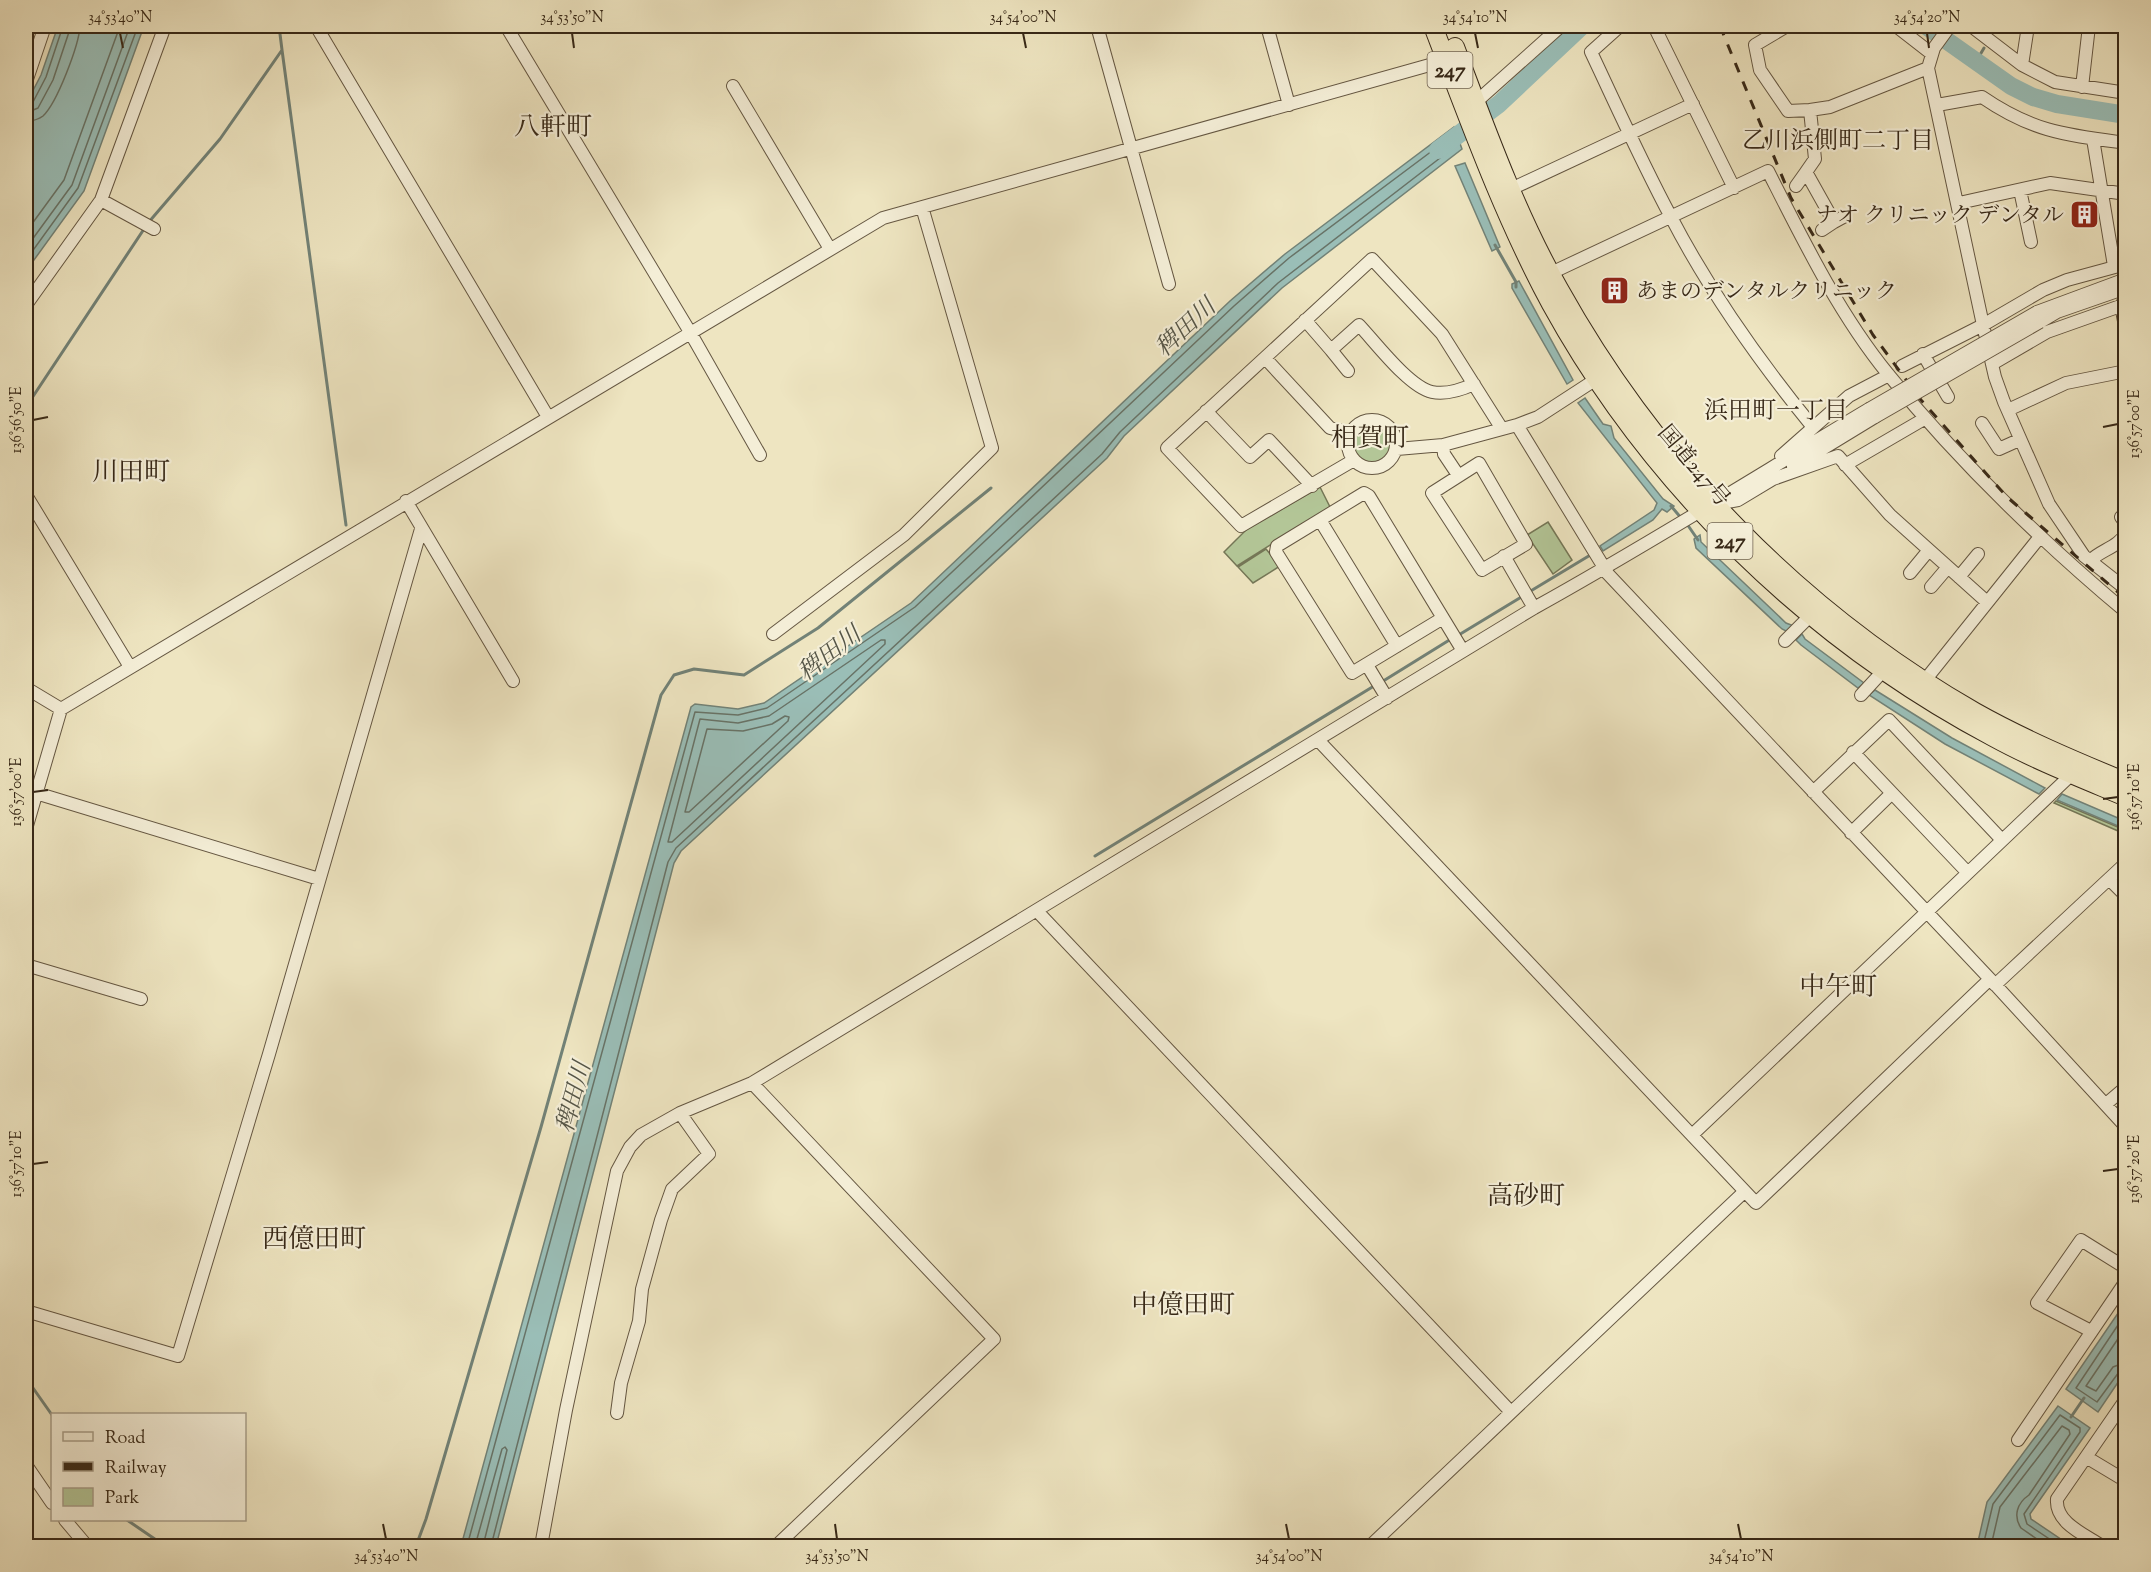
<svg xmlns="http://www.w3.org/2000/svg" width="2151" height="1572" viewBox="0 0 2151 1572" font-family="'Sorts Mill Goudy','Noto Serif JP',serif">
<rect width="100%" height="100%" fill="#eee5c1"/>
<filter id="stains"><feTurbulence type="fractalNoise" baseFrequency=".00333" numOctaves="4"/><feColorMatrix values="0 0 0 0 .2 0 0 0 0 .09 0 0 0 0 .02 0 0 0 .5 -.17"/></filter>
<radialGradient id="worn" r=".72"><stop offset=".6" stop-color="#630" stop-opacity="0"/><stop offset="1" stop-color="#630" stop-opacity=".3"/></radialGradient>
<path fill="#b3c697" stroke="#757757" stroke-width="1.5" d="M1353 444a21 21 0 1 1 42 0a21 21 0 1 1-42 0Z
M1320 487 1330 507 1237 566 1224 552 1247 529Z
M1548 522 1572 560 1553 574 1527 535Z
M1266 549 1280 566 1253 583 1238 567Z
M2056 801 2125 830V834L2054 803Z"/>
<path fill="#9abeb7" stroke="#728277" stroke-width="1.5" d="M58 26H144L84 191 26 271V104L41 75Z
M1454 127 1462 149 1282 288 1124 436 1107 458 681 851 674 863 496 1546H461L691 707 695 704 738 709 764 703 911 603 1230 301 1285 254Z
M1465 163 1500 247 1492 251 1455 166Z
M1519 281 1573 380 1567 384 1512 288V284Z
M1585 398 1603 424 1611 426 1614 438 1663 499 1674 506 1667 512 1662 509 1653 520 1603 551 1600 546 1654 510 1657 503 1578 403Z
M1700 535 1701 542 1786 623 1794 626 1788 632 1782 629 1696 548 1694 539Z
M1802 634 1805 639 1864 683 1858 688 1801 645 1796 640Z
M1875 690 1952 738 2045 788 2039 794 1945 744 1869 695Z
M2062 794 2125 821V829L2057 800Z
M2125 1303V1372L2098 1412 2066 1389Z
M2058 1406 2090 1428 2030 1514 2031 1519 2071 1546H1977L1987 1502Z"/>
<g fill="none" stroke-linecap="round" stroke-linejoin="round">
<path stroke="#687367" stroke-width="1.5" d="M26 105 33 102 46 77 63 26
M26 113 38 108 53 80 71 26
M26 122C32 121 38 120 43 116 57 103 79 45 80 26
M26 232 64 180 120 26
M26 248 72 185 130 26
M26 260 78 188 138 26
M881 640H885V644L672 842H668L700 719 738 723 769 716Z
M785 716 789 717 788 721 689 812H685L707 729 743 731 772 724Z
M2126 1313 2076 1388 2097 1402 2119 1372 2126 1370
M2126 1327 2086 1386 2096 1391 2113 1367 2126 1362
M467 1546 695 712 738 715 767 708 915 607 1234 306 1289 258 1448 139H1452L1453 148 1278 283 1120 432 1102 454 676 848 668 862 491 1546
M475 1546 502 1449 505 1447 507 1450 483 1546
M1983 1546 1993 1504 2060 1415 2080 1428V1432L2024 1514 2027 1524 2060 1546
M1991 1546 2000 1507 2062 1426 2069 1430 2070 1434 2029 1495C2017 1503 2013 1516 2021 1528L2047 1546"/>
<path stroke="#728277" stroke-width="3" d="M282 50 346 525
M1977 60 1984 48
M148 223 220 139 282 50 279 26
M1495 245 1516 282V287
M26 407 144 229
M1671 506 1682 519
M1687 524 1698 540
M1529 592 1592 554
M1457 636 1523 596
M1380 683 1451 639
M1095 856 1374 686
M26 1378 52 1415
M2071 1417 2084 1398
M127 1520 165 1546
M416 1546 426 1519 541 1127 661 695 674 675 694 669 744 675 818 628 991 488"/>
<path stroke="#9abeb7" stroke-width="18" d="M1926 26 2011 86 2033 97 2057 104 2126 115
M1438 150 1499 104 1582 26"/>
<defs>
<path id="minor" d="M316 26 548 417
M506 26 690 332 760 455
M1097 26 1169 284
M1267 26 1289 105
M1620 26 1591 52C1617 107 1642 163 1671 217 1710 292 1759 361 1812 426
M1654 26 1734 188
M1787 26 1755 45 1760 70 1788 111 1810 110
M1896 26 1932 54
M1950 26 1934 48 1928 68 1983 325 1995 377 2004 402 2049 504 2084 556 2126 589
M1971 26 2022 65 2055 82 2126 93
M2022 65 2028 26
M26 82 45 26
M733 86 830 249
M2082 87 2089 26
M1476 102 1561 26
M1937 105 1982 97C2033 132 2066 135 2126 143
M2093 139 2114 266
M1796 186 1806 172
M1511 189 1693 104
M2020 190 2031 242
M101 200 154 229
M1959 203 2050 183 2126 194
M1845 216 1834 222 1806 172 1815 159 1810 110 1830 107 1928 68
M1822 230 1834 222
M1551 273 1768 171C1803 240 1839 314 1888 374 1960 463 2039 539 2126 612
M26 305 101 200 165 26
M2121 305 2126 332
M2037 312 2126 279
M1305 320 1331 350 1359 325C1376 343 1409 387 1432 392 1447 395 1461 390 1474 384
M2040 322 2057 312 2126 288
M1331 350 1348 371
M1923 354 1948 397
M1265 358 1330 428 1351 433
M1992 364 2047 332 2126 304
M1902 366 1983 325 2043 290 2067 280 2126 264
M2008 410 2066 383 2126 371
M1206 411 1250 457 1269 440 1312 486
M1348 444a24 24 0 1 1 48 0a24 24 0 1 1-48 0Z
M1982 423 1999 449 2019 440
M1517 425 1608 574 1990 979 2126 1127
M1443 445 1444 454 1458 475
M1397 449 1443 445 1517 425 1538 417 1598 378
M1781 456 1849 396 1889 375
M1354 460 1241 526 1167 448 1372 259 1442 334 1502 429
M1479 463 1526 544 1482 570 1432 493Z
M1845 465 1924 419
M1793 467 1875 417
M1773 479 1838 456 1890 515 1987 602
M26 495 130 667
M406 501 513 681
M1722 503 1738 500 1778 476
M2121 517 2126 524
M1320 520 1397 646
M1504 556 1534 608
M2090 561C2100 550 2120 547 2126 532
M1910 573 1929 550
M1959 577 1978 554
M1931 587 1948 567
M1443 618 1352 673 1276 552 1277 546 1364 493 1369 496 1463 651
M773 634 904 535 992 448 922 207
M1785 641 1811 615
M1367 665 1387 698
M1922 684 2039 538
M26 688 61 709 883 218 1451 59
M1861 695 1884 670
M1318 740 1756 1203 1990 979
M1853 752 1968 873
M26 790 319 879
M1813 792 1889 720 2002 840
M26 829 61 709
M1851 833 1892 793
M2109 879 2126 896
M1037 911 1510 1411
M26 965 141 999
M1995 985 2126 863
M752 1083 994 1339 776 1546
M2106 1104 2126 1087
M1692 1135 2072 774 2075 768
M26 1311 178 1356 269 1054 421 529
M2091 1331 2037 1303 2081 1240 2126 1268
M617 1413 621 1383 639 1321 642 1289 661 1220 672 1189 709 1154 680 1113
M2018 1440 2126 1281
M2086 1457 2126 1481
M26 1465 52 1503
M65 1520 87 1546
M541 1546 566 1410 617 1171 630 1147 641 1135 680 1113 752 1083 1534 608C1648 545 1757 476 1869 409
M1370 1546 1744 1192
M2102 1546C2084 1534 2055 1523 2057 1499L2126 1399"/>
<path id="highway" d="M1433 26C1469 120 1503 215 1551 304 1651 486 1810 640 1993 737 2035 760 2081 778 2126 797
M1455 47C1486 129 1516 213 1559 289 1657 465 1801 612 1975 712 2023 739 2075 761 2126 782"/>
</defs>
<use href="#minor" stroke="#655742" stroke-width="14"/>
<use href="#highway" stroke="#372817" stroke-width="20"/>
<use href="#minor" stroke="#f4eed7" stroke-width="12"/>
<use href="#highway" stroke="#eee5c1" stroke-width="18"/>
<path stroke="#372817" stroke-width="3" stroke-dasharray="10 10" stroke-linecap="butt" d="M1720 26 1791 198 1873 335 1921 400 2007 497 2126 599"/>
<defs>
<path id="minor-bridge" d="M1869 409 2037 312
M1875 417 2040 322"/>
</defs>
<use href="#minor-bridge" stroke="#655742" stroke-width="14" stroke-linecap="butt"/>
<use href="#minor-bridge" stroke="#f4eed7" stroke-width="12"/>
</g>
<path fill="none" stroke="#372817" stroke-width="2" d="M120 33 123 48M572 33 574 48M1023 33 1026 48M1475 33 1478 48M1927 33 1929 48M33 420 48 417M2103 427 2118 424M33 792 48 790M2103 799 2118 797M33 1164 48 1162M2103 1171 2118 1169M383 1524 386 1539M835 1524 837 1539M1286 1524 1289 1539M1738 1524 1741 1539"/>
<defs>
<symbol id="building-square" viewBox="-11 -11 22 22"><rect x="-9" y="-9" width="18" height="18" rx="4" fill="#8f2418" stroke="#f4eed7"/><path d="M-4-6H4V6H1V3H-1V6H-4ZM-2.5-4.3h1.7v1.8h-1.7ZM.8-4.3h1.7v1.8H.8ZM-2.5-1h1.7V.8h-1.7ZM.8-1h1.7V.8H.8Z" fill="#fff"/></symbol>
</defs>
<g fill-rule="evenodd">
<use href="#building-square" x="2068" y="198" width="33" height="33"/>
<use href="#building-square" x="1598" y="274" width="33" height="33"/>
</g>
<g text-anchor="middle" stroke-width="4.5" stroke-linejoin="round" paint-order="stroke">
<g fill="#f4eed7" stroke="#706351" stroke-width="1.5">
<rect x="1427.5" y="52" width="45" height="36" rx="4.5"/>
<rect x="1707.5" y="523" width="45" height="36" rx="4.5"/>
</g>
<g font-size="21" font-weight="bold" fill="#372817">
<text x="1450" y="77">247</text>
<text x="1730" y="548">247</text>
</g>
<g font-size="22" fill="#372817" stroke="#f4eed7" text-anchor="end">
<text x="2064" y="222">ナオ クリニック デンタル</text>
<text x="1636" y="298" text-anchor="start">あまのデンタルクリニック</text>
</g>
<g font-size="22" fill="#372817" stroke="#f4eed7">
<text transform="translate(1695 465) rotate(50)" y="8">国道247号</text>
</g>
<g font-size="24" fill="#372817" stroke="#f4eed7">
<text x="1838" y="148">乙川浜側町二丁目</text>
<text x="1776" y="418">浜田町一丁目</text>
</g>
<g font-size="24" font-style="italic" fill="#555547" stroke="#f4eed7">
<text transform="translate(1185 327) rotate(-43)" y="8">稗田川</text>
<text transform="translate(829 653) rotate(-38)" y="8">稗田川</text>
<text transform="translate(573 1097) rotate(-75)" y="8">稗田川</text>
</g>
<g font-size="26" fill="#372817" stroke="#f4eed7">
<text x="553" y="135">八軒町</text>
<text x="1370" y="446">相賀町</text>
<text x="131" y="480">川田町</text>
<text x="1838" y="995">中午町</text>
<text x="1526" y="1204">高砂町</text>
<text x="314" y="1247">西億田町</text>
<text x="1183" y="1313">中億田町</text>
</g>
</g>
<rect width="2151" height="1572" fill="none" stroke="#eee5c1" stroke-width="66"/>
<rect x="51" y="1413" width="195" height="108" fill="#f4eed7" stroke="#a89f8a" stroke-width="1.5"/>
<rect x="63" y="1432" width="30" height="9" fill="#f4eed7" stroke="#a89f8a" stroke-width="1.5"/>
<text x="105" y="1443" font-size="18" fill="#372817">Road</text>
<rect x="63" y="1462" width="30" height="9" fill="#372817" stroke="#a89f8a" stroke-width="1.5"/>
<text x="105" y="1473" font-size="18" fill="#372817">Railway</text>
<rect x="63" y="1488" width="30" height="18" fill="#b3c697" stroke="#a89f8a" stroke-width="1.5"/>
<text x="105" y="1503" font-size="18" fill="#372817">Park</text>
<rect x="33" y="33" width="2085" height="1506" fill="none" stroke="#372817" stroke-width="2"/>
<g font-size="15" text-anchor="middle" fill="#372817">
<text x="120" y="22">34°53'40"N</text>
<text x="572" y="22">34°53'50"N</text>
<text x="1023" y="22">34°54'00"N</text>
<text x="1475" y="22">34°54'10"N</text>
<text x="1927" y="22">34°54'20"N</text>
<text transform="translate(16 420) rotate(-90)" y="5">136°56'50"E</text>
<text transform="translate(2134 424) rotate(-90)" y="5">136°57'00"E</text>
<text transform="translate(16 792) rotate(-90)" y="5">136°57'00"E</text>
<text transform="translate(2134 797) rotate(-90)" y="5">136°57'10"E</text>
<text transform="translate(16 1164) rotate(-90)" y="5">136°57'10"E</text>
<text transform="translate(2134 1169) rotate(-90)" y="5">136°57'20"E</text>
<text x="386" y="1561">34°53'40"N</text>
<text x="837" y="1561">34°53'50"N</text>
<text x="1289" y="1561">34°54'00"N</text>
<text x="1741" y="1561">34°54'10"N</text>
</g>
<rect width="100%" height="100%" filter="url(#stains)"/>
<rect width="100%" height="100%" fill="url(#worn)"/>
</svg>
